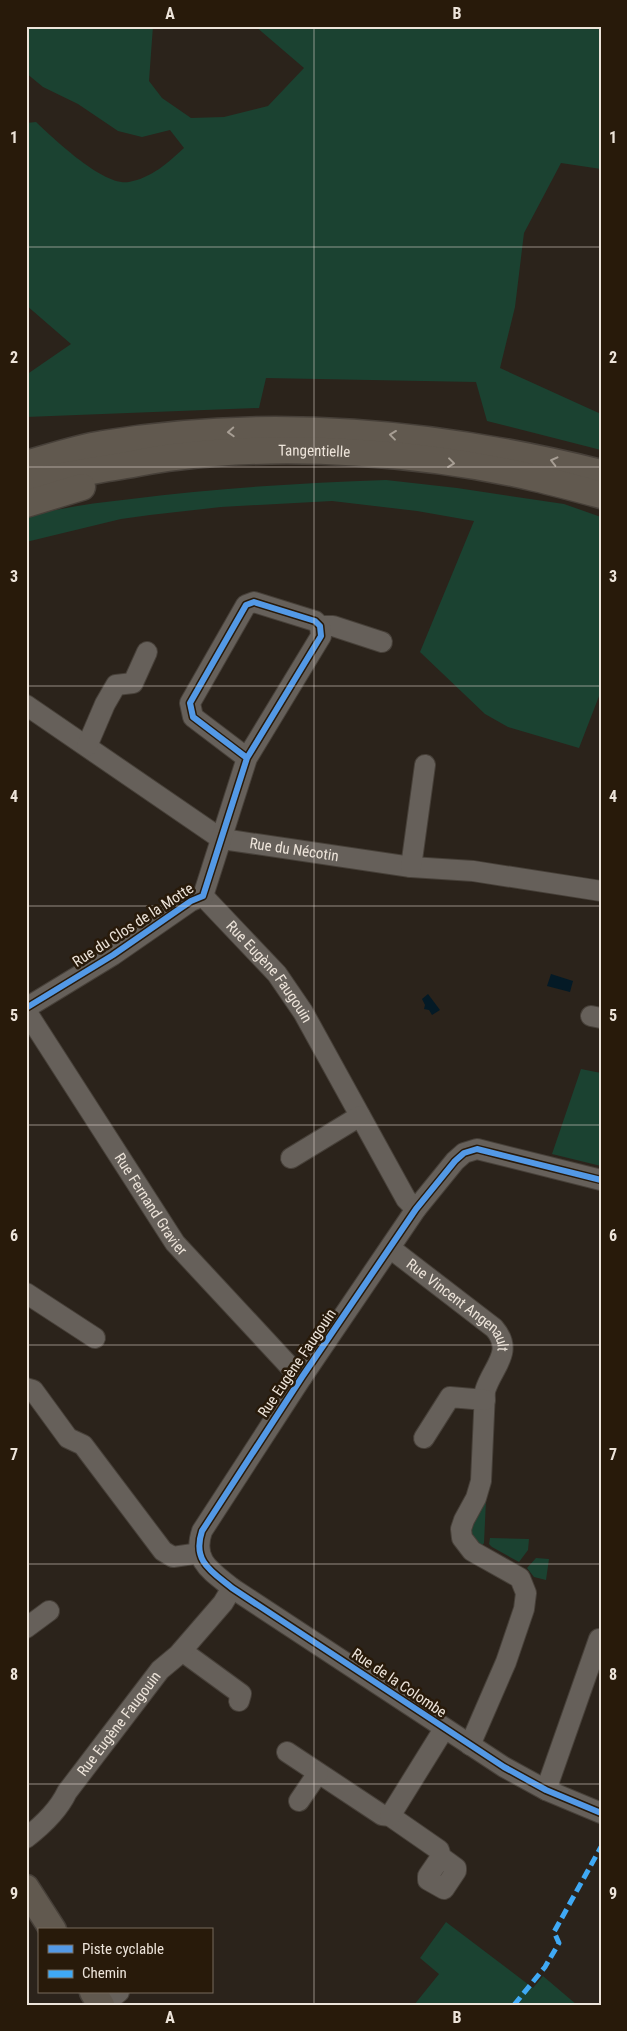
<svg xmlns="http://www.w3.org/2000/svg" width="627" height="2031" viewBox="0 0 627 2031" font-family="'Roboto Condensed',sans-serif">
<rect width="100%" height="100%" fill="#2b231b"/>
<path fill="#1b4231" d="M26 26H153L149 81 162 98 191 118 224 117 268 106 304 68 255 26H601V169L561 163 524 233 515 307 500 368 601 414V450L487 421 476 382 266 378 259 408 26 417V375L71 344 26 305V123L36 122C53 138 104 187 129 182 151 178 168 163 184 148L170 130 142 137 118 131 78 104 43 87 26 73Z
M386 480 457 488 564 504 601 517V691L579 748 508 727 485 714 420 652 474 521 417 511 332 501 221 507 150 515 121 519 26 542V518C60 507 95 503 131 499 216 488 301 483 386 480Z
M581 1069 601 1073V1166L552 1154Z
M486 1500 484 1543 481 1547 470 1536 471 1522Z
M490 1538 529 1539 528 1550 519 1562 492 1547 489 1544Z
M536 1558 549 1559 546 1580 534 1577 527 1568Z
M446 1922 533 1988 543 1976 577 2005H414L439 1974 420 1958Z"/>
<path fill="#041a26" d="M551 974 573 981 570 992 547 986Z
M428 994 440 1010 432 1015 429 1010 424 1009 425 1005 422 999Z"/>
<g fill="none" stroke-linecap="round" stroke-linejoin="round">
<defs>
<g id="minor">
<path d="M320 626H333L382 642"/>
<path id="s1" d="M26 705 214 834 229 840 411 867 473 871 601 891"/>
<path d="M87 746 105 704 116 685 133 683 147 652"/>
<path d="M411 867 425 765"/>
<path id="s2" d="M203 896 277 974 303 1012 406 1199 416 1209"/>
<path d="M26 1008 113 955 191 901 203 896 247 758 321 636 320 626 315 621 254 602 246 605 190 703 193 717 247 758"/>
<path id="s3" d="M26 1011 175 1243 293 1370 302 1377"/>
<path d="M591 1016 601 1018"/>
<path d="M291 1158 360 1116"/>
<path d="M601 1180 477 1149 464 1153 455 1161 416 1209 302 1377 202 1531C192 1561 211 1571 232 1588L504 1767 546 1790 601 1813"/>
<path id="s4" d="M390 1248 494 1328C515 1352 492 1367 485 1391L481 1481 476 1498 464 1520 461 1529 462 1538 472 1551 520 1578 526 1593 524 1609 506 1662 470 1745"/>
<path d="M26 1293 95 1338"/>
<path d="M26 1388 33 1390 68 1438 83 1445 163 1551 173 1557 200 1553"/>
<path d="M424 1438 450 1397 485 1400"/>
<path d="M26 1628 49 1611"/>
<path d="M182 1651 241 1694 239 1701"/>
<path d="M287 1752 382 1815 390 1816 439 1850 441 1857 456 1868V1871L444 1889 428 1880V1876L441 1857"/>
<path d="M546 1790 599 1639"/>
<path d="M299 1801 318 1773"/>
<path d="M390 1816 444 1729"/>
<path id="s5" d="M26 1838C43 1825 58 1811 67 1792L160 1670 178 1655 223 1603 232 1588"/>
<path d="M103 2005 119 1992"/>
</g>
<g id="major">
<path d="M26 464C51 457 77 448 103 444 271 416 437 432 601 473"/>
<path id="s6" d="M26 484C56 476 85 472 115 467 135 464 155 459 175 457 287 443 425 452 535 478 557 483 579 489 601 495"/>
<path d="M26 504 82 487"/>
<path d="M26 1888 53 1930"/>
<path d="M93 1992 101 2005"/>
</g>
</defs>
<use href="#minor" stroke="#474039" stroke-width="22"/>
<use href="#major" stroke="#474039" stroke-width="29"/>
<use href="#minor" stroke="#66605a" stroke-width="20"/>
<use href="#major" stroke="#61594f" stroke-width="26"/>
<path stroke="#3fa9f5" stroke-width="5" stroke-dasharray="10 5" stroke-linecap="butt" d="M514 2005 545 1967 559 1943 554 1932 601 1847"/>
<defs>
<path id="cycleway" d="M26 1008 113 955 191 901 203 896 247 758 321 636 320 626 315 621 254 602 246 605 190 703 193 717 247 758
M601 1180 477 1149 464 1153 455 1161 416 1209 302 1377 202 1531C192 1561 211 1571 232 1588L504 1767 546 1790 601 1813"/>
</defs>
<use href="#cycleway" stroke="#281a0a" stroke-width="9"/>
<use href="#cycleway" stroke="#5399e6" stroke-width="6"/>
</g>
<defs><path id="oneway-chevron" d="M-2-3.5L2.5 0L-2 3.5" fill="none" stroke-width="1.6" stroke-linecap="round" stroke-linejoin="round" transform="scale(1.25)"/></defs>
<g stroke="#a79e94">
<use href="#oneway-chevron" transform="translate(231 432) rotate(177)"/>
<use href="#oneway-chevron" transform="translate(393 435) rotate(-173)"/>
<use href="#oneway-chevron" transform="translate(554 461) rotate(-166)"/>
<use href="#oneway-chevron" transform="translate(451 463) rotate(7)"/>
</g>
<path fill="none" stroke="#ede4da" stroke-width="1" stroke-opacity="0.55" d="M314 26V2005M26 247H601M26 467H601M26 686H601M26 906H601M26 1125H601M26 1345H601M26 1564H601M26 1784H601"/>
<g text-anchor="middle" stroke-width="5" stroke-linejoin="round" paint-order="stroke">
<g font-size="15" fill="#ede4da" stroke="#281a0a">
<text dy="5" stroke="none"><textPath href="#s6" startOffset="291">Tangentielle</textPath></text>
<text dy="5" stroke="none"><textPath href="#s1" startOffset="310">Rue du Nécotin</textPath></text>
<text transform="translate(133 925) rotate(-33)" y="5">Rue du Clos de la Motte</text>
<text dy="5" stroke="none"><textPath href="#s2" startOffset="101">Rue Eugène Faugouin</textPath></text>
<text dy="5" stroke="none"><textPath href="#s3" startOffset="230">Rue Fernand Gravier</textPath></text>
<text dy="5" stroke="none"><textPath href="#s4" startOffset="90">Rue Vincent Angenault</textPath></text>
<text transform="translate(297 1363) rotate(-56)" y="5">Rue Eugène Faugouin</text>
<text transform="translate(399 1683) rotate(34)" y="5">Rue de la Colombe</text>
<text dy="5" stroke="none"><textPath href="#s5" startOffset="148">Rue Eugène Faugouin</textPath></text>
</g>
</g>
<rect width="627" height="2031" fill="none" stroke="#281a0a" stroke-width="55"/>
<rect x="38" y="1928" width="175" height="65" fill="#281a0a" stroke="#776b5d"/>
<rect x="48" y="1945" width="25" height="8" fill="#5399e6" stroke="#776b5d"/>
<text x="82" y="1954" font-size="15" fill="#ede4da">Piste cyclable</text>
<rect x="48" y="1970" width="25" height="8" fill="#3fa9f5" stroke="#776b5d"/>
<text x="82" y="1978" font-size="15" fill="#ede4da">Chemin</text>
<rect x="28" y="28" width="572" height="1976" fill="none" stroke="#ede4da" stroke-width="2"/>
<g font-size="16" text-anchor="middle" font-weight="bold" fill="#ede4da">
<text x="170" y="19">A</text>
<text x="457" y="19">B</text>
<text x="14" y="143">1</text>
<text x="613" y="143">1</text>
<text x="14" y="363">2</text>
<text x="613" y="363">2</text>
<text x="14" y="582">3</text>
<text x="613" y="582">3</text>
<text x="14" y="802">4</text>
<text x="613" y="802">4</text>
<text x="14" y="1021">5</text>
<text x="613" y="1021">5</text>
<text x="14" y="1241">6</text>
<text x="613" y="1241">6</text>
<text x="14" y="1460">7</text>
<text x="613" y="1460">7</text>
<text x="14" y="1680">8</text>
<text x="613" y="1680">8</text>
<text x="14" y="1899">9</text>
<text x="613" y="1899">9</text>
<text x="170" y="2023">A</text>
<text x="457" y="2023">B</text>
</g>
</svg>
